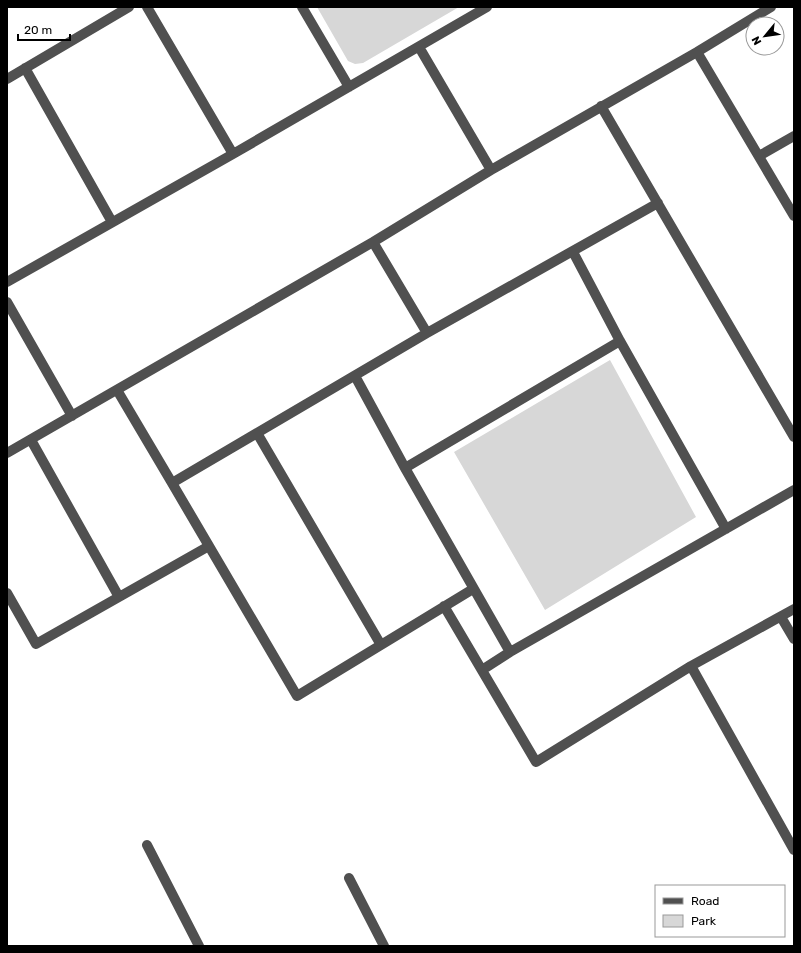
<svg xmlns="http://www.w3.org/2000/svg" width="801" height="953" viewBox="0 0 801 953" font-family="Rubik,sans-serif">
<rect width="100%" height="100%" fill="#fff"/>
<path fill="#d7d7d7" d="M317 7H459L363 63 355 64 348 61Z
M610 360 696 517 545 610 454 452Z"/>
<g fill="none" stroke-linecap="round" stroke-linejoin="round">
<path stroke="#505050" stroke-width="10" d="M147 7 233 154
M302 7 349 87
M419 47 491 170
M697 52 794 216
M25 68 112 222
M7 79 129 7
M601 106 794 437
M759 156 794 136
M373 242 427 333
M573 252 620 341 726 529
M7 282 233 154 487 7
M7 302 72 416
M355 376 405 468 510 652
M117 390 172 483 297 696 473 589
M257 433 381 645
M31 440 119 597
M7 453 373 242 491 170 697 52 771 7
M405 468 620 341
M172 483 427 333 658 203
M7 593 36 644 209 546
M444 606 536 762 691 666 794 609
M781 617 794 639
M691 666 794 850
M482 670 510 652 794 490
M147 845 199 946
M349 878 384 946"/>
</g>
<rect width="801" height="953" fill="none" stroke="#000000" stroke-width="16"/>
<rect x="655" y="885" width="130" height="52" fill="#ffffff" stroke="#999999"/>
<rect x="663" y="898" width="20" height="6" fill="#505050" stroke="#999999"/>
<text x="691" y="905" font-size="12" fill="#000000">Road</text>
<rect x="663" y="915" width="20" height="12" fill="#d7d7d7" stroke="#999999"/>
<text x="691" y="925" font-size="12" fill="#000000">Park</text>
<g transform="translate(765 36) rotate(241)"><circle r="19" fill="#ffffff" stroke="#999999"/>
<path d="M0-3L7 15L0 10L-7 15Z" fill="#000000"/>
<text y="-6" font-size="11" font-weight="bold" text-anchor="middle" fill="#000000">N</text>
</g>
<path d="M18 34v6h52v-6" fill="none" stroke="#000000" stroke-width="2"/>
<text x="24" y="34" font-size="12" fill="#000000" stroke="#ffffff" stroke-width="3" paint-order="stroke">20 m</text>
</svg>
